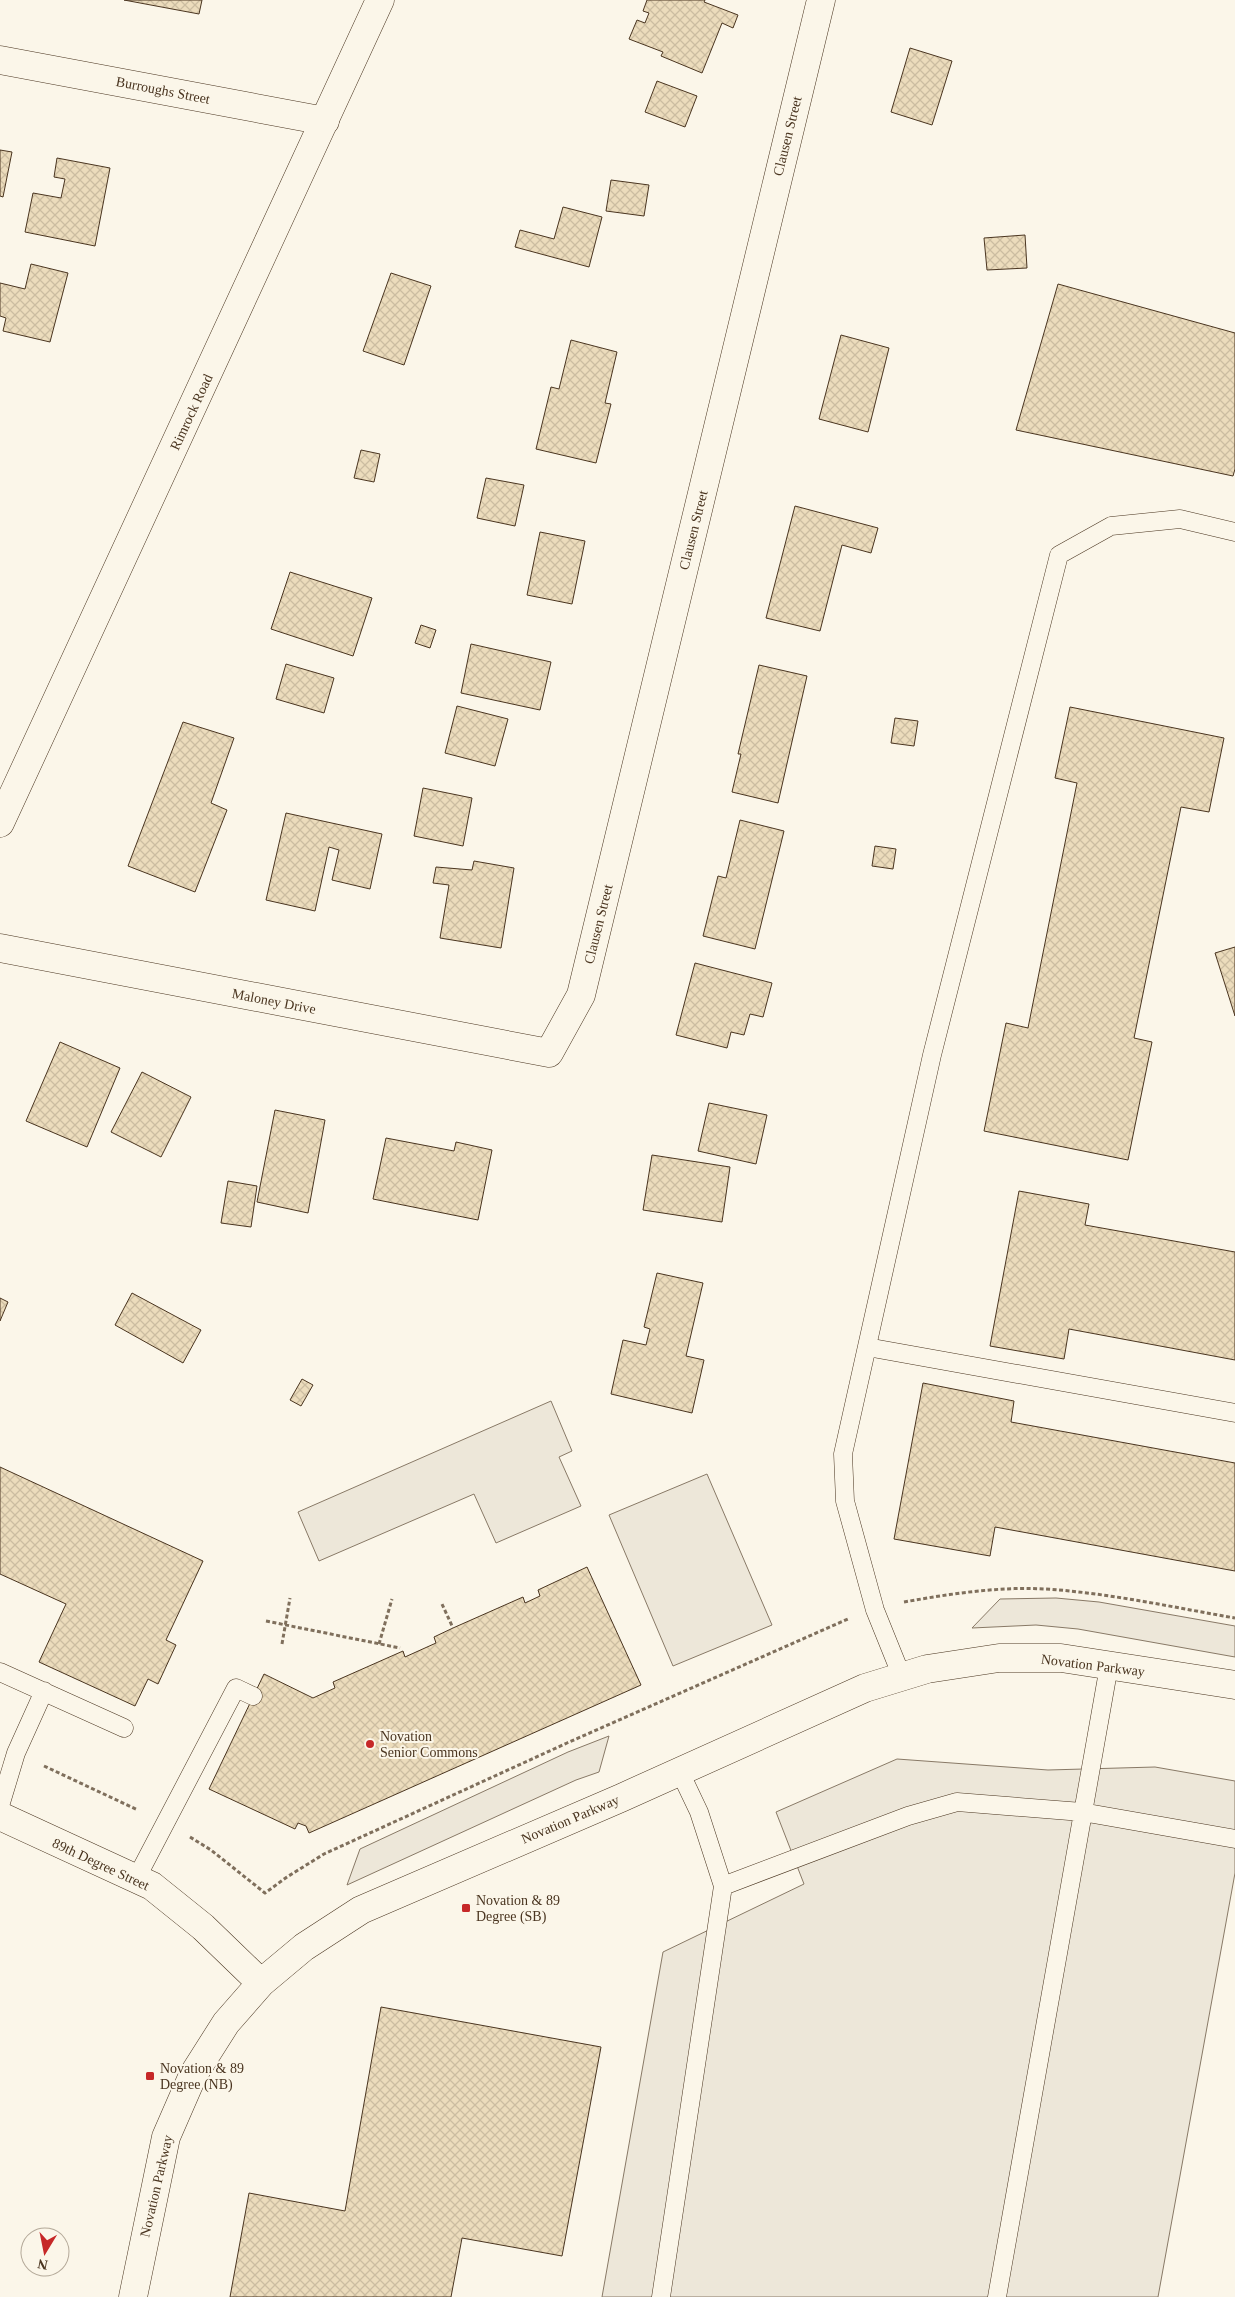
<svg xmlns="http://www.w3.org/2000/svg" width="1235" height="2297" viewBox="0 0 1235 2297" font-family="Georgia,serif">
<defs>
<pattern id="building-cross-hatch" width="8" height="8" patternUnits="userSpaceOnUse" patternTransform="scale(1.25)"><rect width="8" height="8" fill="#ecdcbc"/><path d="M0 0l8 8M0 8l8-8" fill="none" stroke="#ccbda1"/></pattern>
</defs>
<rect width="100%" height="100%" fill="#fbf6e9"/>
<path fill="#ede7d9" stroke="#887966" d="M551 1401 572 1451 559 1457 581 1506 496 1543 474 1494 319 1561 298 1512Z
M707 1474 772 1625 673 1666 609 1515Z
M1056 1598 1099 1602 1235 1626V1657L1078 1629 1036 1625 972 1628 1000 1599Z
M609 1736 599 1772 576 1780 347 1885 360 1849 568 1752Z
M897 1759 1048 1770 1155 1767 1235 1781V1873L1158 2297H602L663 1952 804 1884 776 1812Z"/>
<path fill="url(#building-cross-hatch)" stroke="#4a3520" d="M124 0H202L199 14Z
M647 0H705L704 2 738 15 733 28 722 23 702 73 661 56 663 52 629 39 637 20 645 23 649 13 643 11Z
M910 48 952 61 932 125 891 112Z
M657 81 697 96 685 127 645 112Z
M0 150 12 152 3 197 0 196Z
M57 158 110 168 95 246 25 232 33 193 61 198 65 179 54 177Z
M611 180 649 185 644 216 606 211Z
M563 207 602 217 589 267 515 247 520 230 554 239Z
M1025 235 1027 268 987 270 984 238Z
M31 264 68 273 50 342 3 331 6 318 0 316V283L25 289Z
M391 273 431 286 404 365 363 351Z
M1058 284 1235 333V469L1233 476 1016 430Z
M841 335 889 348 868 432 819 419Z
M571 340 617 352 605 403 611 404 596 463 536 449 551 387 559 389Z
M361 450 380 454 374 482 354 478Z
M486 478 524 485 515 526 477 518Z
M795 506 878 528 871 553 842 545 820 631 766 618Z
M540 532 585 541 572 604 527 595Z
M290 572 372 598 353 656 271 629Z
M421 625 436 630 430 648 415 643Z
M471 644 551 662 540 710 461 693Z
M286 664 334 678 324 713 276 699Z
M759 665 807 676 778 803 732 792 741 754H738Z
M457 706 508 719 495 766 445 753Z
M1070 707 1224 738 1209 812 1181 807 1134 1038 1152 1042 1128 1160 984 1131 1006 1023 1028 1028 1077 783 1055 778Z
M895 718 918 721 914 746 891 743Z
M183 722 234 738 211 803 227 810 195 892 128 866Z
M423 788 472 798 463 846 414 836Z
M286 813 382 834 370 889 332 880 339 850 329 847 315 911 266 900Z
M740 820 784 831 755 949 703 936 718 876 726 878Z
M875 846 896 849 893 869 872 866Z
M474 861 514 868 501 948 440 938 449 885 433 883 436 867 472 870Z
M1235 947V1016L1215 953Z
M695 963 772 983 763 1017 750 1014 744 1035 731 1032 727 1048 676 1035Z
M60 1042 120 1068 87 1147 26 1121Z
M142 1072 191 1097 161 1157 111 1132Z
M709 1103 767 1115 756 1164 698 1151Z
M275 1110 325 1120 308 1213 257 1202Z
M386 1138 454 1151 456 1142 492 1150 478 1220 373 1199Z
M652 1155 730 1167 722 1222 643 1210Z
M228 1181 257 1186 251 1227 221 1223Z
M1019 1191 1089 1204 1085 1225 1235 1252V1360L1069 1329 1064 1359 990 1346Z
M657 1273 703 1283 686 1356 704 1360 692 1413 611 1394 623 1340 646 1345 650 1329 644 1327Z
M132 1293 201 1330 183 1363 115 1325Z
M0 1298 8 1302 0 1321Z
M302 1379 313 1385 301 1406 290 1400Z
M923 1383 1014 1401 1011 1422 1235 1463V1571L995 1527 990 1556 894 1539Z
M0 1467 203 1561 166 1640 176 1645 158 1684 148 1679 135 1706 39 1662 66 1604 0 1574Z
M587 1567 641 1685 309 1833 306 1826 298 1823 295 1829 209 1789 264 1674 313 1698 335 1688 333 1682 403 1651 405 1657 436 1643 434 1637 453 1628 523 1597 525 1603 540 1596 538 1590Z
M381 2007 601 2047 562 2256 462 2238 451 2297H230L249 2193 345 2211Z"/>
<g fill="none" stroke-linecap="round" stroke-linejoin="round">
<defs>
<path id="lane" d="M867 1347 1235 1413
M0 1672 124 1728
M902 1677 875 1610 845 1501 843 1454 932 1055 1059 555 1111 526 1180 519 1235 532
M0 1806 16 1753 44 1691
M136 1879 236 1688 253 1696
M723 1886 908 1816 957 1802 1082 1812 1235 1839
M661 2297 723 1886 699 1812 679 1770
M997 2297 1109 1666"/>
<path id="street" d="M0 60 325 121
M0 948 549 1053 581 995 821 0
M0 1816 152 1886 203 1927 261 1983
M133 2297 166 2137 193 2075 226 2023 261 1983 304 1947 361 1910 621 1798 865 1688 927 1669 999 1658H1061L1235 1685"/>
<path id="secondary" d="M0 823 380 0"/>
</defs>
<use href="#lane" stroke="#4a3520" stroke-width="19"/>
<use href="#street" stroke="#4a3520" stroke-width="29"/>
<use href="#secondary" stroke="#4a3520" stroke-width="29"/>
<path stroke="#7f6f5c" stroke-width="3" stroke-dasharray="4 2.5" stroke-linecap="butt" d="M904 1602C955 1593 1007 1585 1059 1590 1118 1595 1177 1608 1235 1618
M442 1604 453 1628
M266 1621 400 1648
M282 1644 290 1598
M379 1644 392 1599
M44 1766 138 1810
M190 1837 211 1850 265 1893 287 1877 324 1854 567 1743 848 1619"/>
<use href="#lane" stroke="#fbf6e9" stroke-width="18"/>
<use href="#street" stroke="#fbf6e9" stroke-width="28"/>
<use href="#secondary" stroke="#fbf6e9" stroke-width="28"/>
</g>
<g fill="#c62828" stroke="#fbf6e9" stroke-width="2">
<circle cx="370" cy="1744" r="5"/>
<rect x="461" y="1903" width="10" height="10" rx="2.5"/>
<rect x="145" y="2071" width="10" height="10" rx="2.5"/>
</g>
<g text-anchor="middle" stroke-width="4" stroke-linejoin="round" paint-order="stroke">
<g font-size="14" fill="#4a3520" stroke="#fbf6e9">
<text transform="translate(163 90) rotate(11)" y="5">Burroughs Street</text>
<text transform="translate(787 136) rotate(-76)" y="5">Clausen Street</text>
<text transform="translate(191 412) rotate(-65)" y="5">Rimrock Road</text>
<text transform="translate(693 530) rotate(-76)" y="5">Clausen Street</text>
<text transform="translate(598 924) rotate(-76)" y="5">Clausen Street</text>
<text transform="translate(274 1001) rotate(11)" y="5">Maloney Drive</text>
<text transform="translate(1093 1665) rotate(7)" y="5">Novation Parkway</text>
<text transform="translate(570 1819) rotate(-23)" y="5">Novation Parkway</text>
<text transform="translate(101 1864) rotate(25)" y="5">89th Degree Street</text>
<text transform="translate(156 2186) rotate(-77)" y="5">Novation Parkway</text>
</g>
<g font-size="14" fill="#4a3520" stroke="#fbf6e9" text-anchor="start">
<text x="380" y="1741">Novation<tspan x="380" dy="16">Senior Commons</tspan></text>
<text x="476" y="1905">Novation &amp; 89<tspan x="476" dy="16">Degree (SB)</tspan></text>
<text x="160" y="2073">Novation &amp; 89<tspan x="160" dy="16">Degree (NB)</tspan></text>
</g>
</g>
<g transform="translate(45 2252) rotate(190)"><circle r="24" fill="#fbf6e9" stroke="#b4a999"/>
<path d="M0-4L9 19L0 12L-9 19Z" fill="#c62828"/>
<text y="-8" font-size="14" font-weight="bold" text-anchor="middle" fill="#4a3520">N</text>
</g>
</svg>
